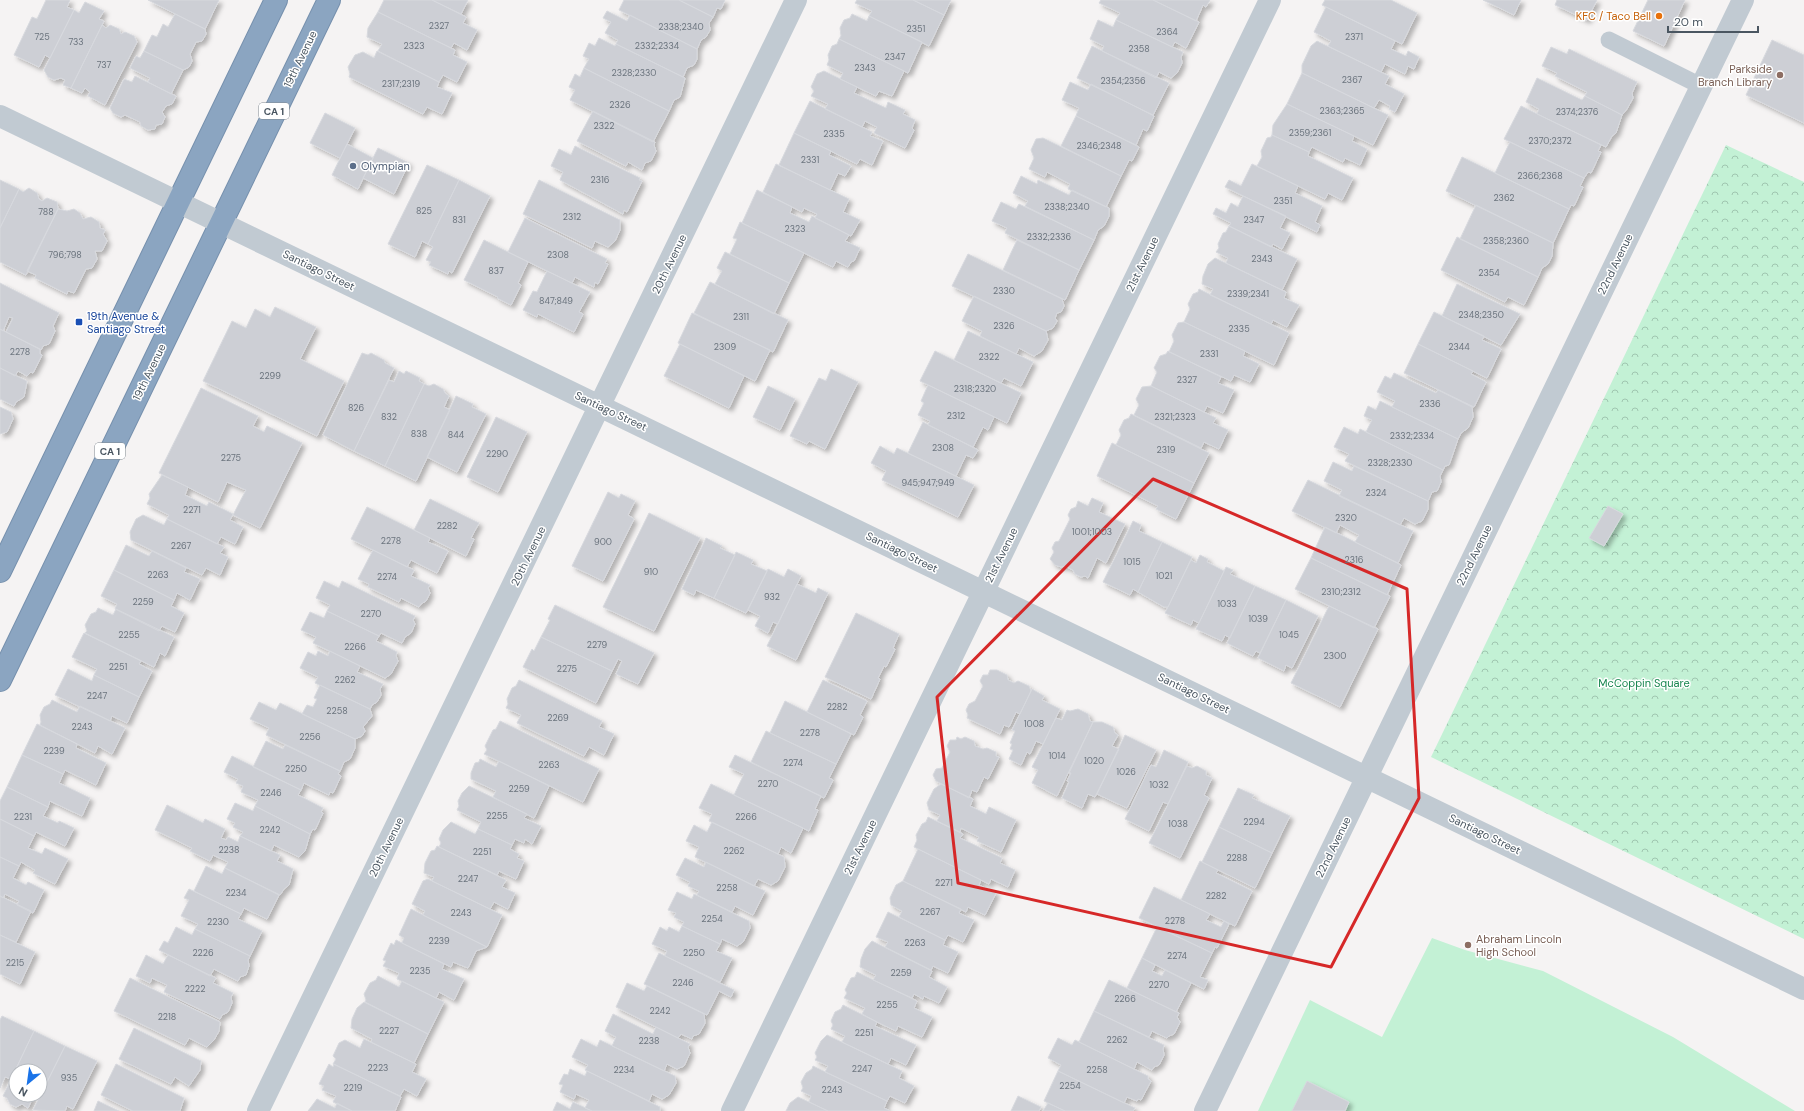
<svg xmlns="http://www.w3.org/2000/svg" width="1804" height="1111" viewBox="0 0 1804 1111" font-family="'DM Sans',sans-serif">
<defs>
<pattern id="park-crowns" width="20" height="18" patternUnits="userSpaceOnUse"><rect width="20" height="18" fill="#c3f1d5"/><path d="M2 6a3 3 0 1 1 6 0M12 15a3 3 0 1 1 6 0" fill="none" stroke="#a0c6b0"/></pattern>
<filter id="shadow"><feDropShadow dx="3.5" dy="3.5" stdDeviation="2" flood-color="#0004"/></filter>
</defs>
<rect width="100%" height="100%" fill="#f5f3f3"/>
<path fill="#c3f1d5" d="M1432 938 1465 950 1543 971 1673 1037 1795 1111H1258L1310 1000 1382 1037Z"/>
<path fill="url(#park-crowns)" d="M1726 145 1804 182V939L1431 757Z"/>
<path fill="#cdcfd5" stroke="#d7d9de" filter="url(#shadow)" d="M46 0H70L67 7 74 10 50 58 45 55 39 67 14 55 32 17 37 19Z
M148 0H219L205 29Z
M384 0H432L466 17 463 23 477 30 467 50 454 43 451 48 378 12Z
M432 0H468L461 14Z
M624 0H679L713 17 709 23 710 30 706 37 701 40 697 49 619 10Z
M679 0H725L721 9 717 8 713 17Z
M857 0H913L944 15 929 46 869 16 872 11 855 3Z
M913 0H951L944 15Z
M1101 0H1153L1199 22 1186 48 1175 42 1172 47 1116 20 1120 13 1099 3Z
M1153 0H1210L1206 7 1203 5 1196 21Z
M1325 0H1391L1417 13 1402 44 1322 5Z
M1483 0H1521L1514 15Z
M1557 0H1597L1587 20 1555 5Z
M1648 0H1685L1664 46 1633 31Z
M85 2 104 11 99 19 104 21 71 88 63 85 65 80 61 78 54 80 48 77 44 70 74 10 79 13Z
M1326 7 1395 41 1391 49 1406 56 1408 51 1419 57 1414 69 1408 66 1405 74 1385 64 1381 72 1328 46 1331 41 1314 32Z
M607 11 627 21 630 15 697 49V59L694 65 687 68 683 77 616 44 618 40 605 33 611 22 603 18Z
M378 12 455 50 453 55 467 62 457 82 443 75 439 82 378 51 382 44 367 37 368 28Z
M175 14 205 29 206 34 202 41 196 42 190 54 192 61 189 67 183 70 144 51 152 35 157 37 163 24 168 27Z
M852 14 867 21 869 16 922 42 908 73 839 39 841 36 840 28 844 20 850 18Z
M1098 20 1113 27 1116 20 1183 52 1181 57 1182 63 1177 73 1171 78 1159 72 1156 78 1102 51 1104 46 1090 39Z
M102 25 106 28 110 25 119 29 121 34 125 32 134 36 137 42 105 105 88 96 90 92 85 88 82 93 71 88Z
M599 38 615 46 616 44 685 78 680 97 674 100 669 111 584 68 589 59 583 56 589 43 595 46Z
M839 39 904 71 892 96 879 91 876 96 840 79 843 73 827 65 829 60 828 55 832 46 837 44Z
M1772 40 1804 55V123L1746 95Z
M1317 41 1389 76 1385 84 1404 94 1395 112 1389 109 1390 106 1379 100 1374 108 1302 73V65L1311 46Z
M1092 46 1169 83 1153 115 1077 78Z
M1551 47 1567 54 1569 49 1637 82 1632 93 1633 98 1627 109 1622 115 1585 96 1587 92 1555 76 1557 73 1542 66Z
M144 51 183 70 171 94 148 82 150 78 130 68 136 56 140 58Z
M377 51 439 82 437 87 452 93 442 114 427 107 423 114 349 77 350 74 348 67 355 55 363 52 374 58Z
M584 68 669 111 653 142 570 100 575 90 569 87 575 74 580 77Z
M824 71 857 87 854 93 886 108 888 102 905 110 903 114 915 120 912 128 914 130 905 148 874 133 877 127 865 121 862 127 825 109 828 104 811 96 814 91 811 87 817 74Z
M1302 73 1388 115 1373 145 1287 104Z
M135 76 176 96 172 104 166 106 162 112 165 117 162 124 156 125 155 129 148 130 141 126 140 122 125 115 121 117 113 113 110 108 124 79 132 82Z
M1537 78 1582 100 1585 96 1622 115 1616 133 1612 136 1606 147 1537 114 1539 109 1526 102Z
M1070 82 1088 90 1091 84 1154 116 1147 131 1143 129 1136 145 1076 116 1079 108 1062 100Z
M810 101 872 132 870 136 883 141 872 165 860 159 857 164 794 133Z
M1287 104 1354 136 1352 141 1367 149 1360 165 1345 158 1343 162 1312 147 1309 152 1272 135 1273 125Z
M1521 106 1601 145 1598 151 1601 152 1591 173 1588 172 1584 178 1504 139Z
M593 111 655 142 654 145 656 151 651 161 645 163 642 170 628 162 626 166 577 141Z
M325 113 355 128 340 158 310 143Z
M1076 116 1139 147 1132 161 1129 160 1121 176 1061 146Z
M794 133 831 151 829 155 851 166 845 176 838 173 830 190 779 165Z
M1272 135 1309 152 1308 156 1353 178 1342 200 1328 193 1325 199 1257 166 1262 157 1261 151 1267 138 1271 137Z
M1043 138 1121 176 1106 207 1068 189 1070 184 1047 172 1045 177 1029 169 1034 158 1031 150 1036 139Z
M1510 142 1584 178 1580 186 1583 187 1574 206 1571 205 1569 209 1495 173Z
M347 144 373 158 358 189 332 175Z
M575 146 640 178 639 180 642 181 627 212 624 210 623 214 560 180 563 172 551 166 559 149 571 155Z
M378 148 409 163 394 194 363 178Z
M1462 157 1569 209 1553 243 1446 191Z
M776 164 849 199 843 212 860 220 851 236 815 218 817 214 804 208 802 212 763 192Z
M1252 164 1298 186 1295 193 1322 206 1315 222 1320 225 1317 232 1225 187 1229 180 1241 186Z
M427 165 459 180 428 244 422 241 415 257 388 244Z
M1021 176 1037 184 1038 180 1069 195 1072 190 1109 208V216L1104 226 1098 230 1094 240 1025 206 1028 201 1013 193Z
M0 180 19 189 0 228Z
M459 180 490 196 452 273 449 271 448 274 429 265 431 262 426 260 433 247 428 244Z
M539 180 620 220V230L615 241 608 247 595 241 592 248 523 214Z
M29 188 37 193 39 199 42 201 47 198 57 202 58 209 26 275 0 262V228L19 189 23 192Z
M757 190 792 207 790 213 809 222 812 216 849 235 845 241 860 248 854 261 851 262 848 267 836 261 833 267 742 223Z
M1243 196 1286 216 1280 228 1290 233 1282 249 1273 244 1271 247 1229 226 1231 223 1213 214 1216 208 1226 213 1231 203 1238 207Z
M1001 202 1016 209 1019 204 1094 240 1079 270 1005 233 1007 228 992 221Z
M1476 205 1553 243 1552 256 1548 264 1542 268 1538 277 1460 239Z
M58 209 67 211 74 209 80 213 83 219 91 217 99 222 100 228 105 230 103 234 107 241 102 251H95L97 259 92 268 86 269 74 293 68 291 67 294 35 278 36 275 27 271Z
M525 218 607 259 605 263 608 264 598 284 595 282 594 287 575 277 572 283 508 252Z
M740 222 804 253 789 283 730 254 737 239 733 238Z
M1229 226 1297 259 1282 290 1226 263 1228 258 1216 252 1219 248 1218 244 1223 233 1226 232Z
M1457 237 1538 277 1524 305 1508 297 1505 302 1441 270Z
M484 240 528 262 518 283 521 285 511 305 497 298 498 297 464 280Z
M1017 240 1079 270 1065 300 1003 270Z
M725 252 789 283 774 314 715 284 722 271 717 268Z
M968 254 1062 299 1064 306 1061 312 1057 313 1055 318 1057 321 1053 328 1046 331 952 286Z
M1215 258 1286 292 1284 298 1299 305 1287 327 1273 320 1271 324 1210 295 1213 289 1202 284 1203 276 1208 264Z
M547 271 590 292 579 312 583 314 574 332 538 314 537 317 523 310 533 291 537 292Z
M710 282 788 320 773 352 694 313Z
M0 283 59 313 53 326 55 331 49 344 43 346 41 350 6 332 13 318 9 317 3 331 0 329Z
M1457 284 1520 314 1501 345 1442 316Z
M1199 289 1289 333 1274 365 1184 322 1190 309 1188 304 1193 294 1198 292Z
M974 296 1046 331 1048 340 1042 351 1034 356 1019 348 1016 354 980 336 982 331 962 321Z
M275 307 316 327 300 359 344 381 317 436 203 381 232 321 246 328 255 309 270 317Z
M1434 312 1484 336 1482 340 1501 349 1487 378 1418 344Z
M692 313 770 350 755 381 678 343Z
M1184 322 1245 351 1243 356 1259 364 1250 382 1234 375 1231 381 1169 352 1174 341 1172 335 1178 323Z
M0 329 40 349V354L42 355 33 373 31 372 27 376 18 371 15 376 0 368Z
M968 331 1033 362 1021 386 1004 378 1001 383 954 360Z
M680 344 744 376 729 408 664 376Z
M1418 344 1473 371 1471 374 1486 382 1474 407 1404 373Z
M935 351 1021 393 1007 423 920 381Z
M1168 351 1221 377 1218 383 1234 390 1223 413 1207 406 1204 412 1151 386 1157 372 1154 368 1160 356 1166 354Z
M362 353 368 355 371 353 384 360 385 363 394 368 354 451 323 435Z
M0 368 27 381 24 397 16 402 14 406 0 399Z
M831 369 858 382 825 449 809 441 807 444 790 436 819 378 826 381Z
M399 371 404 374 406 371 420 378 419 381 424 384 385 466 354 451 389 380 394 382Z
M1394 373 1436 393 1438 390 1472 407 1473 417 1468 428 1461 433 1458 439 1392 407 1395 401 1377 392 1385 376 1391 379Z
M424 384 429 386 434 384 443 389 445 393 449 396 444 407 450 410 416 481 385 466Z
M928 385 994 417 988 430 983 427 973 447 928 425 930 421 918 415 924 403 921 401Z
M768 386 795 399 780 430 753 417Z
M1151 386 1216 418 1213 423 1228 430 1219 449 1204 442 1201 448 1134 415 1139 405 1136 399 1142 387Z
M201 388 258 416 253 426 264 432 267 426 302 443 260 528 233 515 246 490 227 482 218 502 159 473Z
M456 396 473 404 472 407 486 414 457 472 427 457Z
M1380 401 1458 439 1449 465 1445 466 1443 470 1366 432 1372 420 1364 416 1368 406 1376 410Z
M0 407 11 412 13 419 7 432 0 434Z
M1131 414 1209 453 1194 483 1116 445 1121 435 1119 430 1124 420 1129 418Z
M496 417 527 432 498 492 467 477Z
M923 422 978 450 973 458 966 455 956 476 908 453Z
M1344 427 1358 434 1360 429 1443 470 1440 476 1441 482 1437 491 1432 492 1428 501 1345 461 1349 454 1334 447Z
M1112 443 1194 483 1176 519 1156 509 1158 506 1097 476Z
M880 446 894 454 897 448 974 485 958 517 882 480 886 471 871 463Z
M1333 462 1352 471 1354 466 1428 501V509L1422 521 1415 524 1404 518 1400 525 1339 496 1342 490 1324 481Z
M162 475 188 487 185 495 207 506 209 502 233 514 230 520 243 527 235 544 221 537 217 544 167 519 169 515 147 504 150 498 149 494Z
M1308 480 1413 531 1398 563 1355 542 1359 535 1340 525 1336 533 1292 511Z
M608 492 619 498 621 494 635 501 628 515 634 519 603 581 572 566Z
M1092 498 1103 503 1099 512 1125 524 1106 563 1097 558 1088 578 1085 576 1081 577 1075 574 1073 570 1065 566 1061 567 1055 565 1050 559 1054 552 1052 548 1055 542 1059 541 1070 519 1068 515 1071 509 1076 507 1078 501 1088 506Z
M430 499 479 523 471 538 474 539 466 556 414 530Z
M1608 506 1623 514 1604 546 1589 538Z
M367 507 430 538 428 542 448 551 437 573 411 560 407 567 351 539Z
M649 513 700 538 654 631 603 607Z
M143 515 164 525 167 519 224 547 220 553 228 557 220 575 206 568 202 575 131 540 130 532 136 519Z
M1133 521 1141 525 1139 531 1162 542 1138 592 1133 589 1130 595 1103 582Z
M1325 527 1401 565 1387 595 1311 558Z
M706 538 722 546 720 548 735 555 714 598 696 590 694 595 682 589Z
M1162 542 1192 557 1168 607H1164L1138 592Z
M126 545 149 556 152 551 186 568 184 572 200 579 190 600 177 593 174 600 114 570Z
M373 550 414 570 411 576 430 585 428 588 430 593 426 601 421 604 419 607 401 598 399 602 368 587 369 584 358 579Z
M736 552 753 560 751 564 767 571 746 613 714 598Z
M1200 555 1208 559 1207 562 1224 571 1199 623 1193 620 1191 625 1165 613 1191 560 1196 563Z
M1311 558 1390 596 1374 628 1295 589Z
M1226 567 1233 570 1230 574 1255 586 1230 638 1225 635 1222 641 1196 629Z
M768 569 784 577 788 569 801 576 778 624 773 622 768 633 755 626 760 616 748 610Z
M114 570 174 600 171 606 184 613 175 632 162 626 159 631 115 609 117 604 101 596Z
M324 581 339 588 342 581 415 616 413 620 415 624 411 633 405 637 402 643 381 633 379 636 327 611 330 605 316 598Z
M797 584 816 593 818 588 828 593 796 660 767 646Z
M1255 586 1286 600 1260 653 1256 651 1253 656 1227 643Z
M1286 600 1318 616 1292 668 1286 665 1284 671 1258 658Z
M555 605 654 653 638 684 616 674 622 661 618 659 612 671 541 637 550 620 548 619Z
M1329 606 1378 629 1340 707 1291 683Z
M98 608 113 615 116 609 174 637 165 656 160 653 154 667 85 633 87 631 85 625 91 614 96 612Z
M327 611 379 636 376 641 397 652 396 656 398 661 391 674 385 678 313 643 316 637 301 630 310 612 324 618Z
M856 613 899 634 893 648 895 649 886 667 884 666 878 678 880 679 871 699 825 677Z
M84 633 141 661 139 664 152 671 139 697 94 675 97 669 72 657Z
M541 637 612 671 596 703 523 667 532 649 534 651Z
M318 651 328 656 330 651 360 666 357 672 383 684 380 689 381 695 377 702 372 705 370 709 315 683 318 677 300 668 308 652 316 656Z
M68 669 92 681 94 675 139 697 127 723 112 716 110 721 55 695Z
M990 670H997L1007 675 1008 680 1014 683 1018 681 1029 686 1031 691 1020 714 1016 712 1009 727 1004 725 1000 734 967 718 968 715 966 710 969 704 975 701 983 686 980 681 983 675H988Z
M519 680 602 721 599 727 614 734 604 755 589 747 584 756 517 723 521 715 506 708 508 704 507 699 512 688 516 686Z
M823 680 867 701 860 715 863 717 854 735 807 712Z
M320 685 370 709 372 716 363 727 365 731 362 736 355 739 302 714 307 705 313 707 317 699 314 698Z
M1032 689 1044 696 1042 700 1060 709 1043 744 1036 741 1030 754 1027 752 1021 765 1009 759 1013 750 1010 749 1012 744 1010 743 1015 731 1012 730Z
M52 700 77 712 80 706 125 728 112 754 98 746 95 753 40 725 41 722 40 715 44 707 50 704Z
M785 701 851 734 836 764 770 733Z
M259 702 276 710 280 703 355 739V748L350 759 344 762 340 771 266 735 269 728 250 719Z
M1078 709 1088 714 1090 721 1093 722 1057 796 1032 783 1038 770 1032 767 1056 718 1062 720 1067 710 1070 711Z
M500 721 599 769 583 802 484 754 487 750 485 746 493 730 496 729Z
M1093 722H1102L1113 727 1115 733 1118 735 1112 746 1119 749 1095 797 1088 794 1082 808 1062 798 1069 782 1067 781 1071 773H1069Z
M37 724 77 744 76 748 106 763 96 785 65 770 63 774 22 755Z
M766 731 836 764 829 778 833 780 824 798 751 762Z
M1125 735 1156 750 1127 808 1097 794Z
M957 737 961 739 965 737 974 741 975 746 983 749 987 748 996 752V756L999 757 988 779 984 777 977 792 972 790 969 798 936 781 933 775 936 769 942 768 950 752 947 746 950 740H956Z
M266 741 283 749 285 745 340 771 338 774 341 776 333 793 330 792 329 795 304 783 301 790 253 767Z
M1164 750 1188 762 1168 804 1163 802 1149 831 1125 819 1151 765 1156 767Z
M22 755 63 774 59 783 90 798 82 816 50 801 48 807 7 787Z
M735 755 821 796 815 809 818 810 809 831 734 795 744 774 729 767Z
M232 756 301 790 298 795 323 808 321 812 323 813 315 830 313 829 310 834 255 806 258 800 241 792 243 786 236 783 238 779 224 772Z
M480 759 496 767 499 761 549 786 534 818 493 797 496 791 471 779V773L475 763 479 762Z
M1187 766 1192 768 1197 766 1206 771V775L1212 778 1204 795 1209 798 1180 858 1149 843Z
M711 784 803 828 791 853 781 847 778 854 709 821 712 814 699 808Z
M941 784 973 799 970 806 986 814 989 807 1016 820 1001 852 977 841 979 837 961 828 960 832 937 821 940 815 929 810 927 803 934 789Z
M469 786 527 814 524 818 541 826 532 844 525 839 524 843 515 839 512 845 478 829 481 822 457 810 459 806 458 801 462 793Z
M7 787 48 807 43 816 58 823 59 821 74 828 65 846 36 832 34 836 0 819V801Z
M1238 788 1254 795 1252 798 1290 816 1272 853 1219 827Z
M235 803 253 811 255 806 310 834 305 851 299 857 274 845 271 851 240 836 243 832 233 827 235 823 227 819Z
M167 805 203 823 205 819 225 829 221 838 226 840 228 837 238 842 240 836 280 855 277 861 293 869 289 885 284 889 280 895 225 868 228 862 213 855 210 861 190 851 192 848 155 830Z
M928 817 963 834 960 838 1002 858 1000 863 1015 870 1008 887 991 879 989 884 914 847 917 840 916 835 922 824 926 822Z
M0 819 34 836 28 848 42 854 45 848 68 859 55 884 33 873 35 870 21 862 19 866 0 857Z
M451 822 475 834 478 829 512 845 510 849 519 854 517 858 524 861 516 879 499 871 497 875 439 847 441 843 439 839 443 830Z
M712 822 784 857 785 867 778 881 771 885 758 879 754 886 695 857 699 847 686 841 694 825 707 832Z
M1219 827 1272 853 1255 888 1202 862Z
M437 846 506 880 502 887 515 893 508 909 494 902 490 909 432 881 434 877 424 873 425 863 431 851 435 850Z
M918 849 981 880 979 885 996 893 985 915 968 907 966 912 903 881Z
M0 857 19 866 13 878 26 885 28 882 44 890 33 913 17 905 19 901 5 894 3 898 0 896Z
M685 858 704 867 706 862 765 891 753 915 735 906 732 912 697 895 699 891 688 886 690 882 676 875Z
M1200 861 1218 870 1216 873 1252 891 1235 926 1181 900Z
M206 866 222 874 225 868 279 895 267 919 244 908 241 914 194 891Z
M428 879 502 915 487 947 423 915 425 911 412 904 423 881Z
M903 881 961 909 959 913 974 920 963 942 948 935 945 940 899 917 902 911 891 905 890 898 896 885Z
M1154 887 1210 914 1206 920 1221 927 1224 921 1229 924 1217 948 1215 947 1212 953 1139 918Z
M189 889 241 914 238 919 262 931 250 956 195 929 198 924 181 916 189 900 184 898Z
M677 892 692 899 694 894 749 921 750 928 743 942 737 946 722 939 720 944 682 926 684 922 674 917 676 913 668 910Z
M0 896 31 911 16 942 0 935Z
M411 909 487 947 476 951 468 968 453 962 451 967 402 943 404 938 399 935Z
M888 912 945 940 943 945 958 952 948 973 933 966 931 970 885 947 888 942 876 937Z
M682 926 720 944 716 951 732 958 720 982 665 956 667 951 652 944 660 927 667 931 669 927 679 932Z
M176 927 192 935 195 929 250 956 248 960 249 966 246 975 240 977 238 981 214 969 210 976 159 950 164 941 168 943Z
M1157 927 1212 953 1200 977 1208 980 1204 989 1142 958Z
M0 935 35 952 20 984 0 974Z
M396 940 444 964 442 969 464 979 454 1000 439 992 436 998 397 979 399 973 383 966 386 961 383 960 391 943 394 945Z
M872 941 932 971 929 977 947 987 939 1003 924 996 923 999 914 994 912 998 873 980 876 975 860 967 861 959 865 949Z
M659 953 734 990 731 997 719 991 707 1015 644 984Z
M146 955 163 964 168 955 216 978 213 983 233 993 231 997 232 1003 228 1012 222 1015 220 1019 164 992 167 985 152 978 150 983 136 976Z
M1142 958 1155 965 1152 971 1162 976 1165 970 1191 983 1176 1012 1127 988Z
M857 972 917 1001 914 1008 932 1017 922 1037 898 1026 896 1031 877 1022 862 1014 865 1008 844 998 847 993 845 990 851 978 855 977Z
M378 976 399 987 402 981 444 1002 428 1034 365 1002 366 1000 364 994 370 983 376 980Z
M130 978 220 1022 219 1031 214 1040 207 1047 189 1038 185 1045 114 1011Z
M1109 980 1179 1013 1177 1017 1180 1022 1174 1034 1169 1036 1167 1038 1152 1031 1149 1037 1094 1011Z
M627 983 644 991 647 986 704 1014 705 1023 699 1034 693 1036 692 1039 681 1034 678 1038 616 1007Z
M364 1002 428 1034 414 1063 371 1042 372 1039 351 1028 352 1019 357 1008Z
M843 1005 877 1022 875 1026 916 1045 906 1065 891 1058 888 1064 842 1042 845 1036 831 1029 833 1025 831 1021 835 1012 841 1009Z
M1094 1011 1164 1045 1163 1049 1164 1055 1159 1065 1154 1067 1152 1070 1137 1062 1134 1069 1079 1042Z
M613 1014 653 1034 656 1027 690 1044 688 1047 690 1053 684 1066 677 1069 667 1064 664 1071 612 1046 616 1037 605 1031Z
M2 1016 34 1031 11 1079 5 1077 0 1088V1020Z
M134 1028 201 1061 200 1070 189 1086 175 1077 171 1084 119 1059Z
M34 1031 65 1046 41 1094 40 1071H16V1095H34L28 1108 22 1104 16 1107 10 1104 7 1098 3 1096Z
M827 1035 902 1071 899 1078 914 1086 905 1103 890 1096 887 1101 825 1072 828 1066 815 1060 817 1057 815 1053 821 1041Z
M1058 1038 1072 1045 1075 1040 1148 1076V1079L1151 1081 1141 1100 1138 1099 1137 1101 1127 1097 1124 1103 1058 1071 1061 1065 1048 1058Z
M364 1039 416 1064 412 1072 426 1079 417 1096 404 1089 400 1096 333 1064 336 1059 333 1056 339 1043 345 1040 360 1048Z
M581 1039 597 1047 600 1040 675 1076 676 1083 669 1095 662 1099 652 1094 649 1101 585 1070 588 1065 572 1057Z
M65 1046 97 1061 73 1109 67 1106 65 1111 33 1110Z
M116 1064 184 1098 180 1111H133L101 1095Z
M329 1064 333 1067 334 1064 401 1097 395 1111H352L333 1102 336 1096 322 1090 324 1086 319 1084Z
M813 1066 887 1101 884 1108 890 1111H828L809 1102 811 1096 801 1091 803 1088 801 1082 806 1073 812 1069Z
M570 1069 585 1076 587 1071 660 1107V1111H592L585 1108 589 1100 576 1094 574 1099 560 1092 563 1085 559 1084 564 1074 568 1075Z
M1058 1071 1135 1108 1133 1111H1065L1048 1103 1044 1101Z
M1307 1081 1349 1102 1345 1111H1292Z
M1018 1096 1041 1107 1039 1111H1011Z
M798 1097 809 1102 828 1111H786L790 1103Z
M317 1099 335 1108 337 1103 352 1111H308Z
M98 1101 119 1111H94Z
M557 1102 570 1109 573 1102 592 1111H553Z
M1048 1103 1065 1111H1043Z"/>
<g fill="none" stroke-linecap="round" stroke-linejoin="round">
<defs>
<path id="highway" d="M0 571 276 0
M0 680 329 0"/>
</defs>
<use href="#highway" stroke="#7690ad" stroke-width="24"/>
<path stroke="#c1cad2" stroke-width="17" d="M1609 40 1701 86"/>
<path stroke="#c1cad2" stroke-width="22" d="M0 116 1804 989
M258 1111 796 0
M732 1111 1270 0
M1205 1111 1743 0"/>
<use href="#highway" stroke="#8ba5c1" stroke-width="22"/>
</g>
<path fill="none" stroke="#d62828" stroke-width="3" stroke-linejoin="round" d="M1153 479 1407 589 1419 798 1331 967 958 883 937 697Z"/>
<circle fill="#e8710a" stroke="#fff" stroke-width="1.5" cx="1659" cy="16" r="4"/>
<g fill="#8d6e63" stroke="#fff" stroke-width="1.5">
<circle cx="1780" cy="75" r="4"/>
<circle cx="1468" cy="945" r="4"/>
</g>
<circle fill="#5c6f8a" stroke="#fff" stroke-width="1.5" cx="353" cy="166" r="4"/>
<rect fill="#1a4fb4" stroke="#fff" stroke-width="1.5" x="75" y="318" width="8" height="8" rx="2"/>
<g text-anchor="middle" stroke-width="3" stroke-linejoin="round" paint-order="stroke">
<g font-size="9" fill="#6b747e">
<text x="439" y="29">2327</text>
<text x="681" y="30">2338;2340</text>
<text x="916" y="32">2351</text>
<text x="1167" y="35">2364</text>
<text x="42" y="40">725</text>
<text x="1354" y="40">2371</text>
<text x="76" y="45">733</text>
<text x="414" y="49">2323</text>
<text x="657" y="49">2332;2334</text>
<text x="1139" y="52">2358</text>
<text x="895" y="60">2347</text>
<text x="104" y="68">737</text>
<text x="865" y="71">2343</text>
<text x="634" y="76">2328;2330</text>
<text x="1352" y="83">2367</text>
<text x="1123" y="84">2354;2356</text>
<text x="401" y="87">2317;2319</text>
<text x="620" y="108">2326</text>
<text x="1342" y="114">2363;2365</text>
<text x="1577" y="115">2374;2376</text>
<text x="604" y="129">2322</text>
<text x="1310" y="136">2359;2361</text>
<text x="834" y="137">2335</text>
<text x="1550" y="144">2370;2372</text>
<text x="1099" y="149">2346;2348</text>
<text x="810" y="163">2331</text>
<text x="1540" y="179">2366;2368</text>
<text x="600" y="183">2316</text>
<text x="1504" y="201">2362</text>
<text x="1283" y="204">2351</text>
<text x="1067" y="210">2338;2340</text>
<text x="424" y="214">825</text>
<text x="46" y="215">788</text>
<text x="572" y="220">2312</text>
<text x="459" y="223">831</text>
<text x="1254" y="223">2347</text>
<text x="795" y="232">2323</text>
<text x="1049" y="240">2332;2336</text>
<text x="1506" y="244">2358;2360</text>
<text x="65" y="258">796;798</text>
<text x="558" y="258">2308</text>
<text x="1262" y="262">2343</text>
<text x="496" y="274">837</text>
<text x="1489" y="276">2354</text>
<text x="1004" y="294">2330</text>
<text x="1248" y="297">2339;2341</text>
<text x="556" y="304">847;849</text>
<text x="1481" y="318">2348;2350</text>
<text x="741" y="320">2311</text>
<text x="1004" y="329">2326</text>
<text x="1239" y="332">2335</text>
<text x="725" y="350">2309</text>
<text x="1459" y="350">2344</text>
<text x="20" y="355">2278</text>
<text x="1209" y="357">2331</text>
<text x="989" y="360">2322</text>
<text x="270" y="379">2299</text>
<text x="1187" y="383">2327</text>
<text x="975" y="392">2318;2320</text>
<text x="1430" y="407">2336</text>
<text x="356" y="411">826</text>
<text x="956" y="419">2312</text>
<text x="389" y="420">832</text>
<text x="1175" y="420">2321;2323</text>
<text x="419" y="437">838</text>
<text x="456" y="438">844</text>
<text x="1412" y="439">2332;2334</text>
<text x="943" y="451">2308</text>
<text x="1166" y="453">2319</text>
<text x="497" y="457">2290</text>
<text x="231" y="461">2275</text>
<text x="1390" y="466">2328;2330</text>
<text x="928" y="486">945;947;949</text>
<text x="1376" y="496">2324</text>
<text x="192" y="513">2271</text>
<text x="1346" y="521">2320</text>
<text x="447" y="529">2282</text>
<text x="1092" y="535">1001;1003</text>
<text x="391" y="544">2278</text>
<text x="603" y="545">900</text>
<text x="181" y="549">2267</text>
<text x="1354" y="563">2316</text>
<text x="1132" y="565">1015</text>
<text x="651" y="575">910</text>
<text x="158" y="578">2263</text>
<text x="1164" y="579">1021</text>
<text x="387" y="580">2274</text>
<text x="1341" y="595">2310;2312</text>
<text x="772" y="600">932</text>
<text x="143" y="605">2259</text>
<text x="1227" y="607">1033</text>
<text x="371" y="617">2270</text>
<text x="1258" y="622">1039</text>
<text x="129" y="638">2255</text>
<text x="1289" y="638">1045</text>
<text x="597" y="648">2279</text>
<text x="355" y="650">2266</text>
<text x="1335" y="659">2300</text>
<text x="118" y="670">2251</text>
<text x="567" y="672">2275</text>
<text x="345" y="683">2262</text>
<text x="97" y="699">2247</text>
<text x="837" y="710">2282</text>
<text x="337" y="714">2258</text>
<text x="558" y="721">2269</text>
<text x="1034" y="727">1008</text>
<text x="82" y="730">2243</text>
<text x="810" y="736">2278</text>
<text x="310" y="740">2256</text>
<text x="54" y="754">2239</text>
<text x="1057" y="759">1014</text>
<text x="1094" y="764">1020</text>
<text x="793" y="766">2274</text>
<text x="549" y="768">2263</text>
<text x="296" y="772">2250</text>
<text x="1126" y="775">1026</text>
<text x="768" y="787">2270</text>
<text x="1159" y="788">1032</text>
<text x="519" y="792">2259</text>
<text x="271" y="796">2246</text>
<text x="497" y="819">2255</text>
<text x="23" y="820">2231</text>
<text x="746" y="820">2266</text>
<text x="1254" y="825">2294</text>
<text x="1178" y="827">1038</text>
<text x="270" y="833">2242</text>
<text x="229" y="853">2238</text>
<text x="734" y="854">2262</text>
<text x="482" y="855">2251</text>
<text x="1237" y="861">2288</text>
<text x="468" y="882">2247</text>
<text x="944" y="886">2271</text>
<text x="727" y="891">2258</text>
<text x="236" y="896">2234</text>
<text x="1216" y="899">2282</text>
<text x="930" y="915">2267</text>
<text x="461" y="916">2243</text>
<text x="712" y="922">2254</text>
<text x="1175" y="924">2278</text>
<text x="218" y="925">2230</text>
<text x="439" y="944">2239</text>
<text x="915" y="946">2263</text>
<text x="203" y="956">2226</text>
<text x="694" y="956">2250</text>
<text x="1177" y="959">2274</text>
<text x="15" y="966">2215</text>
<text x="420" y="974">2235</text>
<text x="901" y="976">2259</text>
<text x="683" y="986">2246</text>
<text x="1159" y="988">2270</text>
<text x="195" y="992">2222</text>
<text x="1125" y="1002">2266</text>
<text x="887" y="1008">2255</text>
<text x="660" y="1014">2242</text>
<text x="167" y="1020">2218</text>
<text x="389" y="1034">2227</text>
<text x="864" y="1036">2251</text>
<text x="1117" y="1043">2262</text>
<text x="649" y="1044">2238</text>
<text x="378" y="1071">2223</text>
<text x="862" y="1072">2247</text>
<text x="624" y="1073">2234</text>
<text x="1097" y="1073">2258</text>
<text x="69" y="1081">935</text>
<text x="1070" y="1089">2254</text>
<text x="353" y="1091">2219</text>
<text x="832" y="1093">2243</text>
</g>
<g fill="#fff" stroke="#808990" stroke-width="1">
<rect x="259" y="103" width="30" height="16" rx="3"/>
<rect x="95" y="443" width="30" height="16" rx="3"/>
</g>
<g font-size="10" font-weight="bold" fill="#4a5661">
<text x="274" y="115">CA 1</text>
<text x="110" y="455">CA 1</text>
</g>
<g font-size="11" fill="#c56008" stroke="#fff" text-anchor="end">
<text x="1651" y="20">KFC / Taco Bell</text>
</g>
<g font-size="11" fill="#4a5661" stroke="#fff">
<text transform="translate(300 59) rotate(-64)" y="4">19th Avenue</text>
<text transform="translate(669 264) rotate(-64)" y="4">20th Avenue</text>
<text transform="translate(1142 264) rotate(-64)" y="4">21st Avenue</text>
<text transform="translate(1615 264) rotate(-64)" y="4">22nd Avenue</text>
<text transform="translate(319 270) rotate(26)" y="4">Santiago Street</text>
<text transform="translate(149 372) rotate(-64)" y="4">19th Avenue</text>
<text transform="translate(611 411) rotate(25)" y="4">Santiago Street</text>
<text transform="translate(902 552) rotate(26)" y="4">Santiago Street</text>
<text transform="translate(1001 555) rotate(-64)" y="4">21st Avenue</text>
<text transform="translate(1474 555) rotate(-64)" y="4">22nd Avenue</text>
<text transform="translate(528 556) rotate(-64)" y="4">20th Avenue</text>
<text transform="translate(1194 693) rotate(26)" y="4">Santiago Street</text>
<text transform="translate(1485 834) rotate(26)" y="4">Santiago Street</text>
<text transform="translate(386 847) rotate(-64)" y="4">20th Avenue</text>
<text transform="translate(860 847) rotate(-64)" y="4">21st Avenue</text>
<text transform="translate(1333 847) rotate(-64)" y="4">22nd Avenue</text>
</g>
<g font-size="11" fill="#785e54" stroke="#fff" text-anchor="end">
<text x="1772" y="73">Parkside<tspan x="1772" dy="13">Branch Library</tspan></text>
<text x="1476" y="943" text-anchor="start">Abraham Lincoln<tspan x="1476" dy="13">High School</tspan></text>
</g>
<g font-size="11" fill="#4e5e75" stroke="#fff" text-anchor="start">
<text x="361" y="170">Olympian</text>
</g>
<g font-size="11" fill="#164399" stroke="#fff" text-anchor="start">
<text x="87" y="320">19th Avenue &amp;<tspan x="87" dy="13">Santiago Street</tspan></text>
</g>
<g font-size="11" fill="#17864f" stroke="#fff">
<text x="1644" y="687">McCoppin Square</text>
</g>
</g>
<g transform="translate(28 1083) rotate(209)"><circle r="19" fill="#ffffff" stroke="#b7bbc0"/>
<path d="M0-3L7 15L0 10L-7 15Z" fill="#1a73e8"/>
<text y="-6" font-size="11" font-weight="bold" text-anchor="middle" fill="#4a5661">N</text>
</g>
<path d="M1668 26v6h90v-6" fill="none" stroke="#4a5661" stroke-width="2"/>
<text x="1674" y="26" font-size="12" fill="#4a5661" stroke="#ffffff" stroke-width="3" paint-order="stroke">20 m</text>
</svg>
